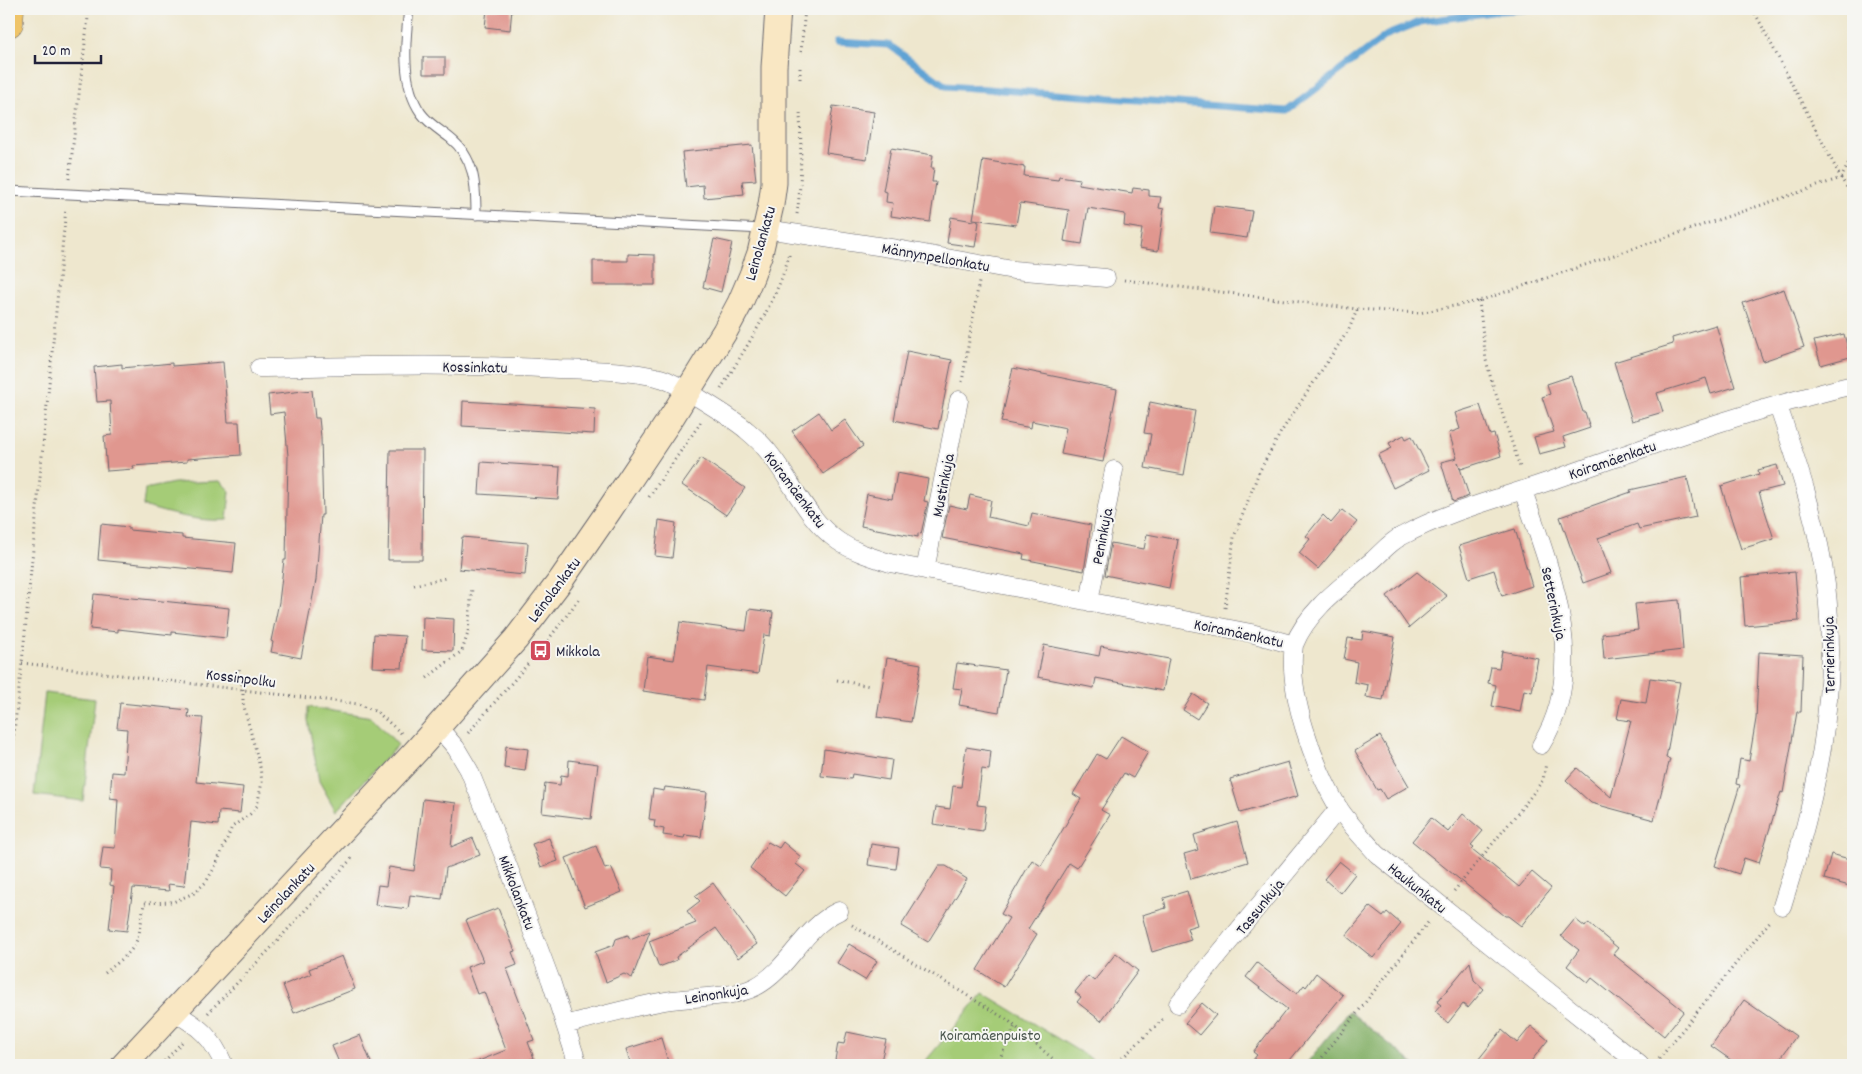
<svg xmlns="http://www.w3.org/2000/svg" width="1862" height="1074" viewBox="0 0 1862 1074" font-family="Dekko,sans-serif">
<rect width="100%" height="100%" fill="#f6f6f2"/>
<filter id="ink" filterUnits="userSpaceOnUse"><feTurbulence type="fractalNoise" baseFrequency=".02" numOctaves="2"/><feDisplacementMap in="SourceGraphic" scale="10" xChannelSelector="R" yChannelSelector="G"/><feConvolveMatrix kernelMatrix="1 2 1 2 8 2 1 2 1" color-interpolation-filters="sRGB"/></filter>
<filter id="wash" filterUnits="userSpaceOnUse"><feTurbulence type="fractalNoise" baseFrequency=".0096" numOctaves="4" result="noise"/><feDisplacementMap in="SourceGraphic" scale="20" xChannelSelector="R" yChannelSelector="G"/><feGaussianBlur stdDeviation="1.12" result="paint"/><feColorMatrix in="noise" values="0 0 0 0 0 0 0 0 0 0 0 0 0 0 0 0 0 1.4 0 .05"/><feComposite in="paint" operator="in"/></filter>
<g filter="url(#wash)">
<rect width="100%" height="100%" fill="#eee7ce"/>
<path fill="#a5cc77" stroke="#647759" d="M220 481 230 491 227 520C199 522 170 514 143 506L145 489 174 483Z
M45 693 95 699 83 801 34 795Z
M308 707 372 717 398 745 336 811 319 781 308 720Z
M983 993 1090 1058 1098 1065H922Z"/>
<path fill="#84b068" stroke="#536952" d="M1349 1011 1415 1065H1305Z"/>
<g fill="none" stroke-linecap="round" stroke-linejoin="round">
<path stroke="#5fa3d4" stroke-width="7" d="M837 42 889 45 946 86 1287 111 1387 35 1420 22 1499 11 1532 9"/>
</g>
<g id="blocks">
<path fill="#e0978f" d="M487 9H512L510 30 485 27Z
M423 57H445V74H423Z
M833 106 874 112 867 159 826 153Z
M752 145 756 180 742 181 744 194 704 198 703 185 686 187 682 152Z
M891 148 933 155 931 168H934L932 182H936L930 222 891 216 893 203 886 202 887 192 883 191Z
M983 160 1025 167 1024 176 1058 180 1059 176 1080 179 1079 184 1132 193 1133 188 1149 190V196L1161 197 1159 208 1164 209 1158 251 1139 248 1142 229 1124 226 1125 214 1088 208 1082 244 1064 241 1069 210 1020 203 1016 225 973 219Z
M1214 206 1252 211 1247 238 1210 233Z
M951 217 979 222 975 247 947 243Z
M714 239 732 243 721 292 703 287Z
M628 254 655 255V285H593V261H628Z
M1784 289 1804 347 1763 361 1743 303Z
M1716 325 1735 387 1711 394 1706 378 1657 393 1663 412 1632 421 1614 362 1673 344 1672 338Z
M1844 334 1850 357 1821 365 1814 341Z
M907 351 952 360 938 429 894 420Z
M223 362 228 422H239L241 455 187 459V462L133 466 134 469 107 471 104 436 112 435 110 401 97 402 94 367 122 364V368L172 363V366Z
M1013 368 1117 389 1103 462 1061 454 1066 428 1032 421 1031 428 1001 422Z
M1571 376 1583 412H1585L1590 428 1563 437 1566 447 1539 454 1534 437 1554 432 1542 397 1550 394 1547 384Z
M312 390 315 418H319L321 437 323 515H321L316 580 301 658 271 652 273 642 271 641 279 602 284 560H286L288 456 284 412 270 414 268 395Z
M463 401 595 409 594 434 462 426Z
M1150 402 1195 411 1184 475 1145 468 1151 434 1144 433Z
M1480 405 1490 435 1494 434 1501 456 1461 469 1458 462 1469 496 1453 502 1441 462 1457 458 1449 433 1460 429 1455 413Z
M819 412 831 430 845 420 863 446 823 474 792 431Z
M1404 435 1406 439 1412 436 1429 470 1393 488 1378 455 1392 448 1389 443Z
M390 450H423L422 560H388Z
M701 458 745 488 726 515 682 485Z
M481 462 560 467 558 499 479 494Z
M1777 465 1783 486 1759 492 1774 539 1741 549 1721 486 1759 474 1758 470Z
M897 473 928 479 924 501 928 502 921 534 918 533V537L861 526 867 494 892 499Z
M1687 477 1696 517 1639 529 1637 524 1598 538 1611 573 1583 583 1560 517 1631 492 1630 490Z
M970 495 991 500 988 517 1029 526 1032 513 1091 525 1084 571 1023 559 1024 554 942 538 949 505 967 509Z
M1342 510 1357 522 1318 569 1299 553 1310 539 1306 536 1323 515 1331 523Z
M659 520 676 523 672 558 655 556Z
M101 524 129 527V530L182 535V538L236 543 233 573 98 560Z
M1515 529 1532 586 1502 596 1494 570 1469 578 1459 546Z
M1147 534 1178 540 1169 588 1105 575 1111 543 1144 549Z
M462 537 528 543 525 575 459 569Z
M1417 572 1447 596 1409 628 1387 596Z
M1795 572 1799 621 1745 626 1741 577Z
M94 594 229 608 226 638 172 632V635L118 629V632L90 629Z
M1679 600 1683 650 1604 659 1602 634 1638 630 1635 604Z
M749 609 773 612 770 636 764 635 758 674 708 667 704 700 643 691 647 656 674 660 680 622 746 631Z
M423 617 454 619 453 651 422 650Z
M1363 631 1395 637 1383 700 1366 697 1368 685 1354 682 1357 662 1344 659 1348 638 1362 640Z
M374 634 405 636 402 668 372 667Z
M1044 645 1099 656 1101 646 1169 659 1163 691 1096 678 1094 688 1038 677Z
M1502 651 1538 658 1532 692 1524 690 1520 712 1492 706 1496 685 1488 683 1491 667 1499 668Z
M1759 652 1803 655 1801 712H1797L1783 793 1781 792 1759 863 1744 858 1739 874 1715 866 1740 785 1736 784 1740 759 1749 761 1756 719Z
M887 658 921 664 911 722 877 717Z
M957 663 1006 670 999 712 959 705 962 689 953 688Z
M1650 678 1680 682 1666 758 1670 759 1654 820 1591 803 1566 780 1577 768 1611 797 1631 721 1617 719 1621 699 1646 703Z
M1193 694 1207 703 1197 719 1183 710Z
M120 703 189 710 188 717 203 718 196 782 243 787 240 813 219 811 218 825 191 822 184 886 168 884 169 891 133 888 127 931 109 929 114 886 110 885 111 870 100 869 103 847 115 848 118 799 110 798 112 772 124 773 127 729 117 728Z
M1121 736 1148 752 1133 778 1124 773 1101 810 1110 815 1077 868 1069 863 1028 929 1037 934 1004 987 977 970 1009 918 1001 914 1032 860 1041 866 1081 799 1073 794 1097 754 1106 759Z
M1380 736 1409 786 1386 799 1380 789 1377 790 1355 751Z
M506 746 528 749 525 771 504 768Z
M966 747 991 751 989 770 982 769 977 805 986 806 983 831 933 824 936 807 950 809 953 786 961 787Z
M824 749 892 760 889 780 852 774 851 779 821 776Z
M569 760 598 764 591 819 542 813 545 783 560 785 561 775 568 776Z
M1288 762 1298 796 1240 813 1230 779Z
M665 787 707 792 701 837 685 835 684 838 663 835 664 829 654 827 655 820 649 819 653 789 664 791Z
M423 799 456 803 451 847 473 838 480 855 446 868 442 899 410 895 408 909 375 905 378 885 386 886 389 867 414 871Z
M1463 814 1483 831 1471 845 1474 847 1472 849 1519 887 1532 872 1551 888 1521 926 1508 916H1505L1412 841 1431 818 1448 832Z
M1237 822 1248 862 1191 879 1184 854 1198 850 1194 835Z
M549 838 558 861 541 867 532 844Z
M768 842 779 848 783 842 801 857 796 864 805 871 785 896 750 868Z
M871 844 899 848 896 869 868 865Z
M596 846 605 869 611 867 622 892 585 907 566 858Z
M1831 854 1853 860V887L1824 879Z
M1339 861 1355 874 1340 893 1324 879Z
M939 866H946L967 879 928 942 901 926Z
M713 883 757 944 738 958 716 928 676 957 677 960 659 967 649 941 696 923 687 911 700 901 695 896Z
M1187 891 1197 925 1187 928 1191 940 1152 952 1142 915 1166 908 1164 898Z
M1370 907 1383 917 1387 912 1401 924 1373 958 1346 936Z
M498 908 515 951 512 952 517 965 507 969 534 1040 528 1042 534 1058 515 1065H469L506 1050 484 992 477 994 467 967 483 961 466 920Z
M1575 919 1585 927 1588 923 1618 948 1613 954 1684 1011 1664 1036 1592 978 1588 983 1567 966 1579 950 1561 936Z
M650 931 632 978 624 974 606 982 595 952 614 945 616 939 628 935 630 939Z
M849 944 877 961 865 980 837 963Z
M1116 953 1138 971 1101 1021 1077 1002 1081 997 1075 992 1088 976 1094 981Z
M342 956 355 989 294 1013 283 985 311 974 309 969Z
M1470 962 1474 980 1484 989 1468 1008 1463 1004 1448 1023 1435 1012 1441 1005 1437 1002Z
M1257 963 1297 994 1304 985 1306 987 1316 973 1343 995 1286 1065H1249L1257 1055 1253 1052 1287 1009 1246 977Z
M1744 1000 1796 1036 1776 1065H1738L1711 1046Z
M1202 1003 1216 1015 1199 1035 1185 1023Z
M1531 1026 1548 1040 1528 1065H1474L1502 1030 1517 1043Z
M847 1032 886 1040 880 1065H840V1062L835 1060 838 1043 844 1044Z
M360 1035 372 1065H340L332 1046Z
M661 1038 669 1065H631L626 1049Z"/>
</g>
</g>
<g filter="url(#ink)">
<use href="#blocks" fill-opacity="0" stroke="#69676e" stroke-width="1"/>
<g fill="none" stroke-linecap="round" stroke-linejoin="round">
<defs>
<path id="lane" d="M409 9C405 41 401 85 421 113 428 123 441 131 450 138 475 158 476 185 476 215
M9 191 763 229"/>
<path id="street" d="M766 229 897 249 1013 270 1106 278
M259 368C358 366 458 363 558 369 591 370 627 370 660 378 676 382 730 417 744 428 751 434 760 441 766 449 791 478 805 518 838 541 854 552 872 557 890 563L1251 633 1294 645C1308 609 1345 584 1373 560 1382 552 1391 541 1402 536 1448 511 1498 499 1547 482 1648 446 1749 410 1853 385
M1778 406C1798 464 1818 524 1826 585 1840 699 1816 799 1782 906
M1523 491C1551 570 1590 667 1541 745
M925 570 959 400
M1089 602 1114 470
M1294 645C1287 692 1314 766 1338 807 1349 824 1364 839 1377 854L1640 1065
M438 727 456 748 469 770 508 866 551 981 578 1065
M1178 1004 1339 808
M174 1012C200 1027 212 1037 224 1065
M565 1025C598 1016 632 1007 665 1001 693 996 731 999 755 987 790 969 803 927 839 911"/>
<path id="secondary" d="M124 1065 417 750 516 639 561 580 608 512 673 415 725 331 740 303 752 275 760 253 771 205 774 183V67L778 9"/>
<path id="primary" d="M9 23 10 9"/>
</defs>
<use href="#lane" stroke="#69676e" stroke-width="11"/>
<use href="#street" stroke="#69676e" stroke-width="19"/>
<use href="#secondary" stroke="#69676e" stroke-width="27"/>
<use href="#primary" stroke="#69676e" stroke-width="29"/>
<path stroke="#69676e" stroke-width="3" stroke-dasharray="1 4" stroke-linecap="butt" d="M1753 9 1841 178 1853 197
M801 52 805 9
M800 79V66
M69 179 89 9
M797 214C802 180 801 145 800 111
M1124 280 1357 309 1419 313 1479 301 1841 178 1853 155
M1479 301 1486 360 1491 379 1521 470
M962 382 979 282
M721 389C747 345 777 302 790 252
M649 497 701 422
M414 585 446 578
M1225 608 1234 537 1259 472 1281 432 1349 329 1357 310
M536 656 579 599
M22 663 358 704 377 712 401 733
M427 678 462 651 468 633 472 588
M837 680 870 686
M468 733 528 664
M9 775 22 663 66 208
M1454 891 1525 804 1543 780 1546 763
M852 925 1009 1021 1060 1065
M105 973C139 946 138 946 144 903L173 902 194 893 206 882 216 865 232 827 250 814 257 806 262 782 260 767 243 703V690L239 669
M208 1013 272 947 352 858
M1659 1059 1771 920
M161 1065 184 1040
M1001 1065 1000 1058 1015 1026
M1115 1065 1165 1017
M1316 1065 1430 920"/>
<use href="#lane" stroke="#fff" stroke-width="9"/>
<use href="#street" stroke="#fff" stroke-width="18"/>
<use href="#secondary" stroke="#f9e7c3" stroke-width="25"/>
<use href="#primary" stroke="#efc469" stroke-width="28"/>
</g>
</g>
<defs>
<symbol id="bus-square" viewBox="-11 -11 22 22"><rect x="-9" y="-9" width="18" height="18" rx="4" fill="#d1495b" stroke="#f6f6f2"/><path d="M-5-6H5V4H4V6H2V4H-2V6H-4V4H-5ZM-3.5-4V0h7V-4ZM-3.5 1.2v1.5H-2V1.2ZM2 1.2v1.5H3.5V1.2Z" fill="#fff"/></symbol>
</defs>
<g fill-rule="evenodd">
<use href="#bus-square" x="528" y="638" width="25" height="25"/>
</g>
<g text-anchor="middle" stroke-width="4" stroke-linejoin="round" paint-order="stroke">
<g font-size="16" fill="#22223b" stroke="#f6f6f2">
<text transform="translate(759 243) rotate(-74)" y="6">Leinolankatu</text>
<text transform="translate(936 256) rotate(10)" y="6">Männynpellonkatu</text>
<text transform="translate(475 366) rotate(1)" y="6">Kossinkatu</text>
<text transform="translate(1612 459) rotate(-19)" y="6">Koiramäenkatu</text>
<text transform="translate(942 485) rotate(-79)" y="6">Mustinkuja</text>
<text transform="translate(796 489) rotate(53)" y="6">Koiramäenkatu</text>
<text transform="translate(1101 536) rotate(-79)" y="6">Peninkuja</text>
<text transform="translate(553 589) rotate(-53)" y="6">Leinolankatu</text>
<text transform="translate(1555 603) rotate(78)" y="6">Setterinkuja</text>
<text transform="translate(1239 632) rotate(12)" y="6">Koiramäenkatu</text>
<text transform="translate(1828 655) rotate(-91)" y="6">Terrierinkuja</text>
<text transform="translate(241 677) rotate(7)" y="6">Kossinpolku</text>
<text transform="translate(1418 887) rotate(39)" y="6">Haukunkatu</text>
<text transform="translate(285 892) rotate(-47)" y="6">Leinolankatu</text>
<text transform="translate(518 892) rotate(69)" y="6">Mikkolankatu</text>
<text transform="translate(1259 906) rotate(-51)" y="6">Tassunkuja</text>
<text transform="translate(716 993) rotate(-9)" y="6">Leinonkuja</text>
</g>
<g font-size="16" fill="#22223b" stroke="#f6f6f2" text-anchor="start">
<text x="556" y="656">Mikkola</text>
</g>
<g font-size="16" fill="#49554d" stroke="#f6f6f2">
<text x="990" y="1040">Koiramäenpuisto</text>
</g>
</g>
<rect width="1862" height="1074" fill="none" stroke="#f6f6f2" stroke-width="30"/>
<path d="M35 55v8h66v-8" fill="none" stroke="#22223b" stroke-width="2.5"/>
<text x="42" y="55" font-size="15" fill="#22223b" stroke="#f6f6f2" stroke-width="4" paint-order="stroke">20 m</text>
</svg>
